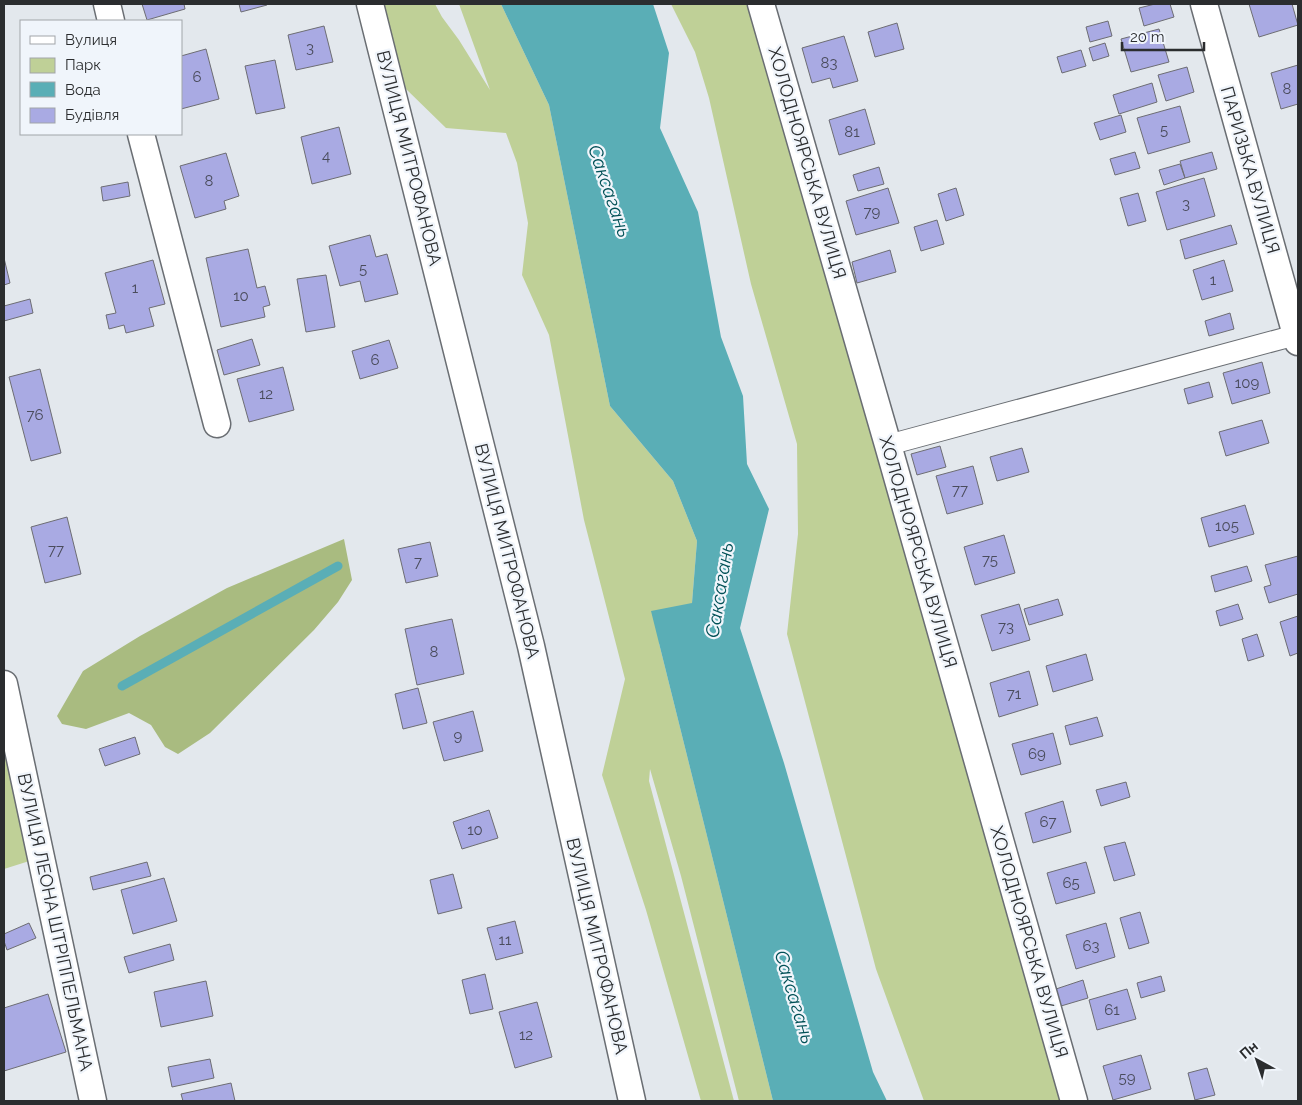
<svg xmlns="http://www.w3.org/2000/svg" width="1302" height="1105" viewBox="0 0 1302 1105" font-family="Raleway,sans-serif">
<rect width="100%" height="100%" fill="#e3e8ed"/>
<path fill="#bfd097" d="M383 4H435L442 17 459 40 490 90 459 4H501L549 105 610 406 673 481 697 541 692 603 659 643 773 1101H739L681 876 650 769 649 781 734 1101H701L646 910 602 775 625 679 584 520 549 335 522 275 528 223 517 163 506 133 446 128 405 88Z
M671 4H761L1074 1101H924L876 969 787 634 798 534 797 444 751 284 709 98 695 52Z
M4 677 42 857 4 869Z"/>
<path fill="#a9bb80" d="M344 539 352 580 338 602 314 630 210 733 178 754 165 747 151 725 129 713 86 729 62 724 57 716 83 671 140 636 227 588Z"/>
<path fill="#5aaeb6" d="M501 4H653L669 53 660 128 698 212 721 337 743 396 747 464 769 509 740 628 784 763 873 1072 887 1101H773L651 611 692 603 697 541 673 481 610 406 549 105Z"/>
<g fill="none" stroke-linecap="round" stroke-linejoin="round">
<path stroke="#5aaeb6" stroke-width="9" d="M122 686 338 566"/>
</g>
<path fill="#a9aae3" stroke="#6d6d73" d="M142 4H184L185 9 147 20Z
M239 4H267V5L241 12Z
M1155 4H1170L1174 17 1144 26 1139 8Z
M1249 4H1292L1298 25 1259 37Z
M1108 21 1112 36 1090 42 1086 27Z
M897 23 904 49 875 57 868 32Z
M324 26 333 62 296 70 288 35Z
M1159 29 1169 62 1131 72 1121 39Z
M844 36 858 81 833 88 830 78 812 83 802 48Z
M1105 43 1109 56 1093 61 1089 48Z
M206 49 219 99 181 109V56Z
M1081 50 1086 66 1062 73 1057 57Z
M275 60 285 108 256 114 245 66Z
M1298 65V104L1281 109 1271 73Z
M1187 67 1194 92 1166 101 1158 75Z
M1152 83 1157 102 1119 114 1113 95Z
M1180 106 1190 142 1148 154 1137 118Z
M865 109 875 144 839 155 829 120Z
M1121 115 1126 132 1100 140 1094 123Z
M339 127 351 174 312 184 301 137Z
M1135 152 1140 168 1115 175 1110 159Z
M1212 152 1217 169 1185 178 1180 161Z
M226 153 239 196 224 201 226 209 195 218 180 166Z
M1180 164 1185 178 1164 185 1159 170Z
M879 167 884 184 858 191 853 175Z
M1204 178 1215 216 1167 230 1156 192Z
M128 182 130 196 103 201 101 187Z
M888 188 899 223 856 235 846 201Z
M956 188 964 215 946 221 938 194Z
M1138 193 1146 221 1128 226 1120 198Z
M937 220 944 244 921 251 914 227Z
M1231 225 1237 244 1185 259 1180 240Z
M370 235 376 257 387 254 398 294 365 302 360 281 340 286 329 246Z
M248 249 257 288 265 286 270 305 263 307 265 317 221 327 206 258Z
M890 250 896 272 857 283 852 262Z
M4 258 10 283 4 285Z
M153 260 165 304 149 308 154 326 126 333 124 325 109 329 106 315 116 313 105 273Z
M1224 260 1233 291 1202 300 1193 270Z
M326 275 335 327 306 332 297 279Z
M30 299 33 313 4 321V306Z
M1230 313 1234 329 1209 336 1205 321Z
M252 339 260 365 224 375 217 350Z
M389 340 398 368 360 379 352 351Z
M1262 362 1270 393 1232 404 1223 373Z
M283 367 294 410 249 422 237 379Z
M40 369 61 453 31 461 9 377Z
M1209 382 1213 397 1188 404 1184 389Z
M1262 420 1269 443 1226 456 1219 432Z
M940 446 946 467 917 475 911 454Z
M1022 448 1029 472 997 481 990 457Z
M973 466 983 504 947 514 936 476Z
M1245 505 1254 534 1209 547 1201 518Z
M67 517 81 574 45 583 31 527Z
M1004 535 1015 573 975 585 964 547Z
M430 542 438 576 406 583 398 549Z
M1298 556V594L1269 603 1264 587 1271 585 1265 565Z
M1247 566 1252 581 1215 592 1211 576Z
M1058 599 1063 615 1029 625 1024 609Z
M1019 604 1030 640 992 651 981 615Z
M1238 604 1243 619 1220 626 1216 611Z
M1298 616V653L1290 656 1280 622Z
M452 619 464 674 417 685 405 629Z
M1257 634 1264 656 1248 661 1242 639Z
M1086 654 1093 680 1053 692 1046 666Z
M1029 671 1038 705 999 717 990 683Z
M418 688 427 723 403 729 395 694Z
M473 711 483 751 444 761 433 722Z
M1097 717 1103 736 1070 745 1065 726Z
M1053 733 1061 764 1021 775 1012 744Z
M135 737 140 754 105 766 99 749Z
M1126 782 1130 797 1101 806 1096 790Z
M1063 801 1071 832 1033 843 1025 813Z
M489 810 498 838 462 849 453 822Z
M1125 842 1135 875 1114 881 1104 847Z
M147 862 151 876 93 890 90 877Z
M1086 862 1095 893 1056 904 1047 873Z
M453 874 462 908 438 914 430 880Z
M164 878 177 921 133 934 121 890Z
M1140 912 1149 943 1129 949 1120 918Z
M515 921 523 953 496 960 487 928Z
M29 923 36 938 7 950 4 941V934Z
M1106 923 1115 957 1076 969 1066 935Z
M170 944 174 960 129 973 124 957Z
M485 974 493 1009 470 1014 462 980Z
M1161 976 1165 991 1141 998 1137 983Z
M1083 980 1088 998 1061 1006 1056 989Z
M206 981 213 1016 161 1027 154 992Z
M1127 989 1136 1019 1097 1030 1089 1000Z
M48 994 66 1052 4 1071V1008Z
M537 1002 552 1057 515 1068 499 1012Z
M1141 1055 1151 1089 1113 1100 1103 1066Z
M210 1059 214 1078 172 1087 168 1067Z
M1207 1068 1215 1095 1195 1100 1188 1073Z
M231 1083 235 1101H183L181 1094Z"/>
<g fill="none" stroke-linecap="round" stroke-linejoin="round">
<defs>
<path id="pedestrian" d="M888 445 1296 335"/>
<path id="minor" d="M107 4 111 21
M370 4 531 646 632 1101
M761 4 888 445 1074 1101
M1204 4 1298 342
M141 134 217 424
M4 684 93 1101"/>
</defs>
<use href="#pedestrian" stroke="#6a6e73" stroke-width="22"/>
<use href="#minor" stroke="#6a6e73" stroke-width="29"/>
<use href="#pedestrian" stroke="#fff" stroke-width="20"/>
<use href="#minor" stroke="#fff" stroke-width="26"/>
</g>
<g text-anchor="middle" stroke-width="4.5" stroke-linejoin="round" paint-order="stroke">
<g font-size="15" fill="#4a4c5c">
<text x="310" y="53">3</text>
<text x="829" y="68">83</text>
<text x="197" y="82">6</text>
<text x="1287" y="94">8</text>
<text x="1164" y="135">5</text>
<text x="852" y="137">81</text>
<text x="326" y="161">4</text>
<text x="209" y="186">8</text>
<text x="1186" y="209">3</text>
<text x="872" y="217">79</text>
<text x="363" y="274">5</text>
<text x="1213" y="285">1</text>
<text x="135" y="293">1</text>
<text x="241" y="301">10</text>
<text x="375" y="365">6</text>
<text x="1247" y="388">109</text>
<text x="266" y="399">12</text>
<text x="35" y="420">76</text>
<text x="960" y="495">77</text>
<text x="1227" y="531">105</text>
<text x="56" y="555">77</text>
<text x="990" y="565">75</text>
<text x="418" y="567">7</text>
<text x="1006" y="632">73</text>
<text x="434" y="657">8</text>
<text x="1014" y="699">71</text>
<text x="458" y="741">9</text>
<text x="1037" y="759">69</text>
<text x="1048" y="827">67</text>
<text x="475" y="835">10</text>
<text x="1071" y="888">65</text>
<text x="505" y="945">11</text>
<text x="1091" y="951">63</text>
<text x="1112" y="1015">61</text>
<text x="526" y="1040">12</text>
<text x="1127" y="1083">59</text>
</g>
<g font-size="18" fill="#2b2d2f" stroke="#f0f5fb">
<text transform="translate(409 158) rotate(76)" y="6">ВУЛИЦЯ МИТРОФАНОВА</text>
<text transform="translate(807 163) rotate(74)" y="6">ХОЛОДНОЯРСЬКА ВУЛИЦЯ</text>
<text transform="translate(1250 170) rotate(74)" y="6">ПАРИЗЬКА ВУЛИЦЯ</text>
<text transform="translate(507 551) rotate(76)" y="6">ВУЛИЦЯ МИТРОФАНОВА</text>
<text transform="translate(918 552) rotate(74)" y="6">ХОЛОДНОЯРСЬКА ВУЛИЦЯ</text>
<text transform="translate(55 922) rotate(78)" y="6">ВУЛИЦЯ ЛЕОНА ШТРІППЕЛЬМАНА</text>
<text transform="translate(1029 942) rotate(74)" y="6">ХОЛОДНОЯРСЬКА ВУЛИЦЯ</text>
<text transform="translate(597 946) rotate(77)" y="6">ВУЛИЦЯ МИТРОФАНОВА</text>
</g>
<g font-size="19" font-style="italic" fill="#005056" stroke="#f0f5fb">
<text transform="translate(610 191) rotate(71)" y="7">Саксагань</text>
<text transform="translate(719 590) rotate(-81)" y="7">Саксагань</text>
<text transform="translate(795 997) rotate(73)" y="7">Саксагань</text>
</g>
</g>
<rect width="1302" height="1105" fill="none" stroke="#2b2d2f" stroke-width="10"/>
<rect x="20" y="20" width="162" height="115" fill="#f0f5fb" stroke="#a1a5a9"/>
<rect x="30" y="36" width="25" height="8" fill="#ffffff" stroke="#a1a5a9"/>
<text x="65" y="45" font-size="15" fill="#2b2d2f">Вулиця</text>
<rect x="30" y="58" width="25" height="15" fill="#bfd097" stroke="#a1a5a9"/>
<text x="65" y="70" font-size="15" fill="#2b2d2f">Парк</text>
<rect x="30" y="82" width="25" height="15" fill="#5aaeb6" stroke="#a1a5a9"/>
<text x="65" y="95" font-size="15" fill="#2b2d2f">Вода</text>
<rect x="30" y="108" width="25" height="15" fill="#a9aae3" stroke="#a1a5a9"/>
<text x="65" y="120" font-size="15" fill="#2b2d2f">Будівля</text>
<g transform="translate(1257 1060) rotate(320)" stroke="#f0f5fb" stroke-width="4" paint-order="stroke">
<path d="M0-4L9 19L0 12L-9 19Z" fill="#2b2d2f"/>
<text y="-8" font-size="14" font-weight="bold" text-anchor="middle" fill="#2b2d2f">Пн</text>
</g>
<path d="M1122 42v8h82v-8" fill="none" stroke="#2b2d2f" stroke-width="2.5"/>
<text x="1130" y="42" font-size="15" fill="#2b2d2f" stroke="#f0f5fb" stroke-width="4" paint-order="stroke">20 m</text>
</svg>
